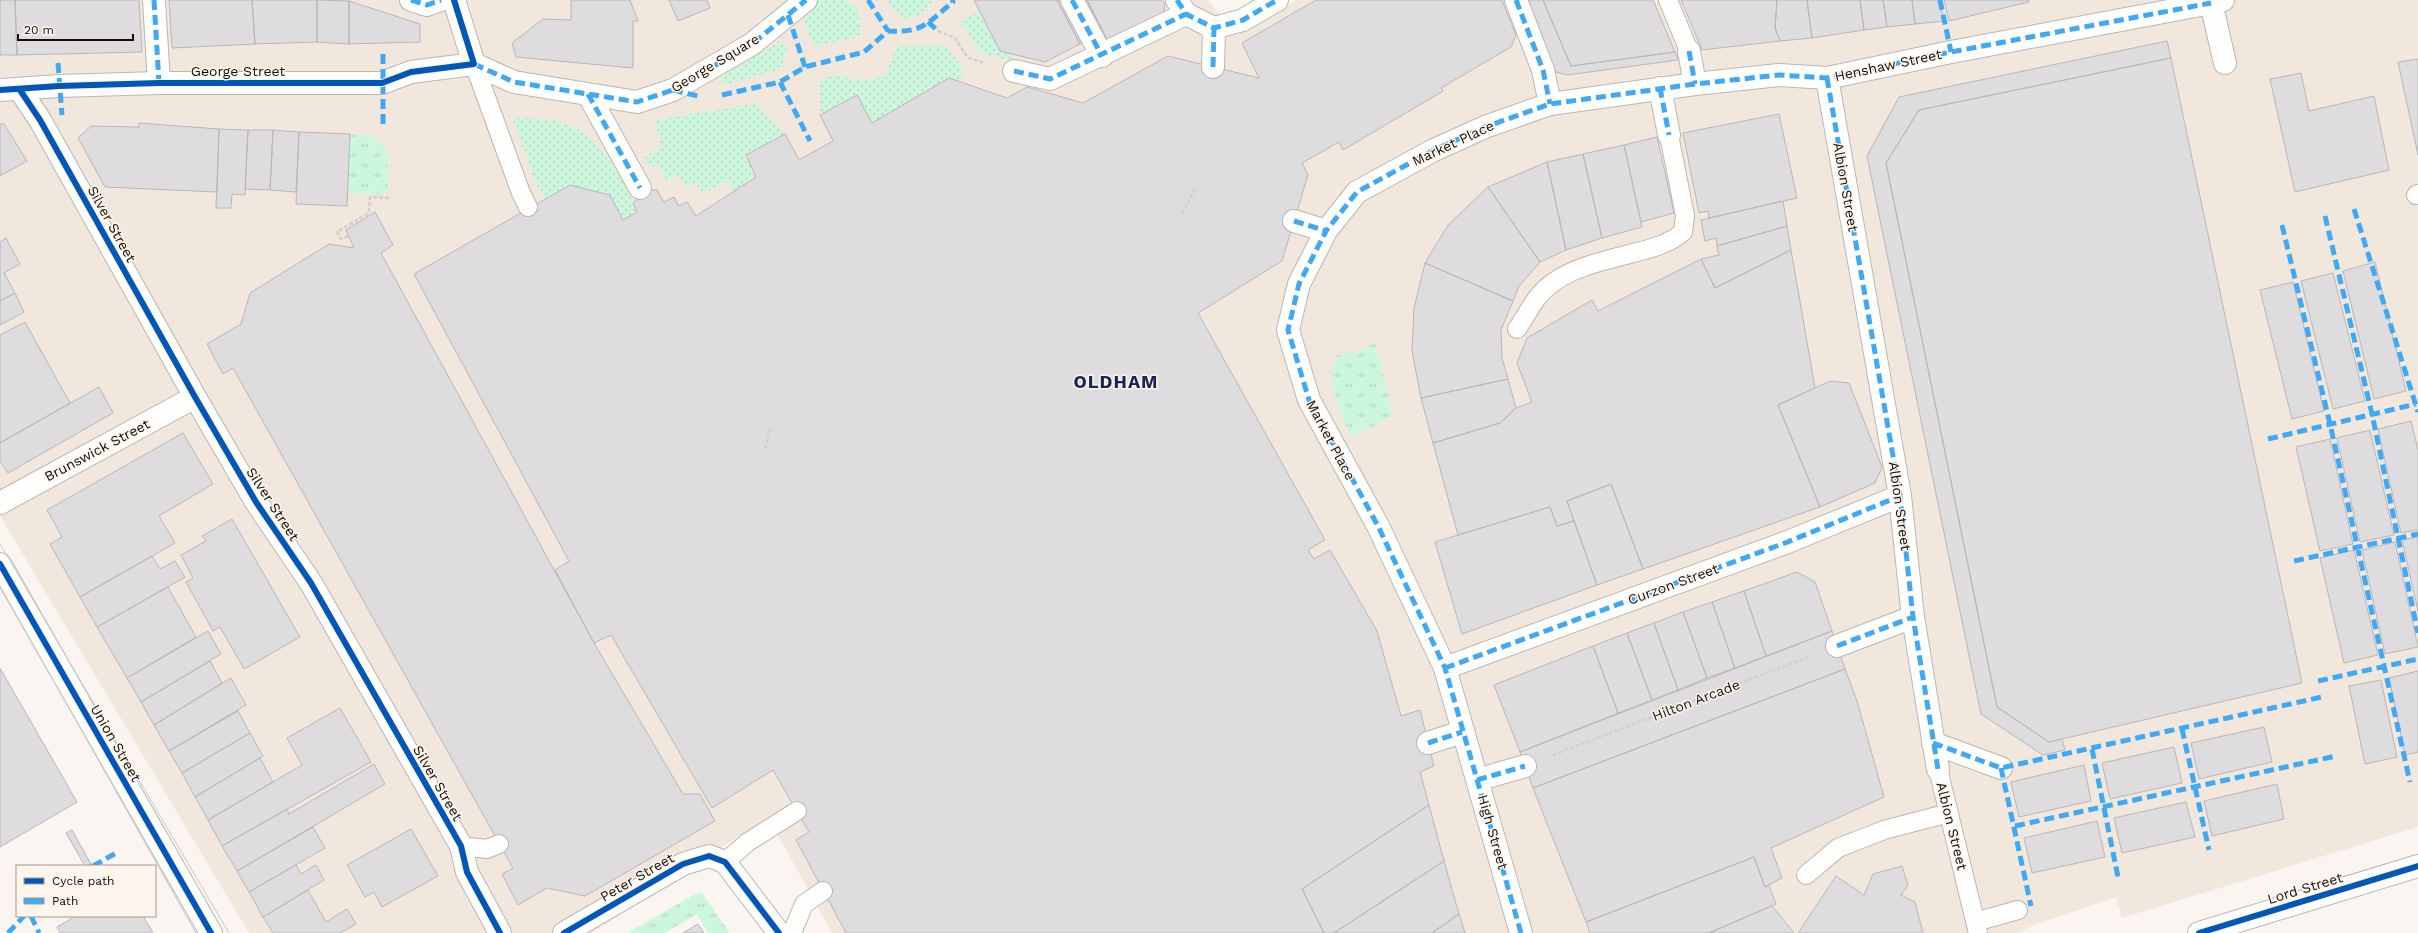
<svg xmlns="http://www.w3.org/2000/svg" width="2418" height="933" viewBox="0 0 2418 933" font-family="'Work Sans',sans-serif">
<defs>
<pattern id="grass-tufts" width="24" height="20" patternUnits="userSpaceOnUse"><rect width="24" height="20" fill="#ccf7dc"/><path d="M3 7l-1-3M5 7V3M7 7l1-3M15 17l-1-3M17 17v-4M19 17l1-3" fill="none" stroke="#aed3bb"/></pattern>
<pattern id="garden-dots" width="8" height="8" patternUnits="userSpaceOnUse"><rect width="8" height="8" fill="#ccf7dc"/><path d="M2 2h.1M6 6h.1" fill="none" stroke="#aed3bb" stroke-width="1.8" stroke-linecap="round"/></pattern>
</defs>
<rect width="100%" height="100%" fill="#faf5f1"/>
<path fill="#f2e7dc" d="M0 0H1208L1236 36 1296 0H2418V827L2122 918 2116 897 2034 925 2018 933H832L768 817 592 933H249L0 516Z"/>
<path fill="url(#grass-tufts)" d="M350 134 372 136 388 151 387 195 348 193Z
M1375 342 1393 416 1351 437 1338 407 1332 386 1331 373 1337 355 1357 352Z
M699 892 702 893 730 933H708L697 914 665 933H627Z"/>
<path fill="url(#garden-dots)" d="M820 0H842L858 8 860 36 814 47 804 20Z
M887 0H930L932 2 918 17 903 19Z
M979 11 1000 51 1012 53 1010 60 980 53 965 27 956 24Z
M782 40 787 49 780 69 725 85 719 78Z
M897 46H946L963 69 960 81 949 78 872 123 857 95 820 115V80L833 75 864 81 886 75Z
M755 104 785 134 756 177 734 191 728 180 702 194 696 182 686 187 679 175 667 181 658 164 650 167 645 157 662 148 655 120Z
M512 117C531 118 555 119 573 127 604 142 624 182 637 212L623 220 610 195 570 185 545 198 536 183Z"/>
<path fill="#dedcdf" stroke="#b8b6b8" d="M0 0H15L17 55H0Z
M15 0H139L142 52 17 55Z
M169 0H252L255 44 172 48Z
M252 0H317V42L255 44Z
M317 0 349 1V44L317 42Z
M571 0H630L638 21H633V68L516 57 512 43 543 19 571 20Z
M669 0H707L710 8 678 21Z
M974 0H1057L1080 44 1045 62 1000 51Z
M1057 0H1087L1103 32 1080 44Z
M1087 0H1162L1165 5 1163 17 1108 41Z
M1316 0H1502L1516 35 1511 47 1441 88 1443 91 1343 150 1339 142 1302 163 1308 175 1282 261 1198 313 1325 540 1308 550 1314 559 1330 550 1377 631 1401 716 1420 710 1434 766 1420 772 1429 805 1302 889 1324 933H846L796 840 809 832 773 770 712 808 611 635 594 643 555 570 569 561 414 274 570 185 610 195 623 220 637 212 633 203 637 200 636 198 650 188 653 191 656 189 664 202 674 197 679 206 687 202 696 216 756 177 746 155 785 134 799 160 833 141 820 115 857 95 872 123 949 78 1007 98 1027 87 1083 103 1168 56 1259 78 1242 43Z
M1525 0H1543L1571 66 1675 52 1678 60 1567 75 1556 72 1550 63Z
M1543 0H1653L1675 52 1571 66Z
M1681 0H1777L1775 28 1780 41 1702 50Z
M1777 0H1807L1812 38 1780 41 1775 28Z
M1807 0H1860L1864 30 1812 38Z
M1860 0H1883L1887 27 1864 30Z
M1883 0H1912L1915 24 1887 27Z
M1912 0H1938L1945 21 1915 24Z
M1944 0H2028L2029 2 1949 21Z
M349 1 420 24V42L349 44Z
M2167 41 2171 58 1919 110 1886 163 1997 707 2049 742 2062 739 2065 750 2043 755 1981 714 1867 156 1899 97Z
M2171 58 2302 683 2049 742 1997 707 1886 163 1919 110Z
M2418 59V155L2398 62Z
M2301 73 2309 111 2374 96 2389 170 2295 192 2270 79Z
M1779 114 1797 198 1709 218 1708 211 1699 213 1683 133Z
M139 123 219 129 217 192 105 187 78 138 91 126 139 127Z
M0 124H4L27 161 0 176Z
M219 129 248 130 245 195 232 194 231 208H216Z
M248 130H273L270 190 245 189Z
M273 130 299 132 296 192 270 190Z
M299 132 350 134 347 206 296 204Z
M1657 137 1674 213 1641 222 1624 145Z
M1624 145 1642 227 1602 238 1583 154Z
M1583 154 1602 238 1566 250 1547 162Z
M1547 162 1566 250 1540 262 1488 187Z
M1488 187 1540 262 1519 286 1513 301 1425 263 1448 225Z
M1783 201 1787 226 1717 246 1716 238 1705 241 1701 220Z
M375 212 393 245 381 253 594 643 683 794H700L715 821 585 896 547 888 518 905 502 874 513 868 233 368 223 374 207 344 241 324 250 293 329 244 354 248 346 230Z
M1787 226 1791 250 1715 288 1701 259 1719 255 1717 246Z
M6 238 20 264 4 273 15 293 0 301V242Z
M1791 250 1815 388 1778 405 1820 507 1643 569 1611 484 1567 501 1574 521 1557 526 1550 507 1458 535 1433 443 1500 423 1516 408 1532 402 1517 363 1527 338 1592 300 1598 311 1701 259 1715 288Z
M2375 262 2406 391 2374 399 2343 271Z
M1425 263 1513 301 1501 330 1502 358 1508 379 1421 398 1412 351 1414 308Z
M2333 273 2365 401 2333 409 2301 281Z
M2293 282 2324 411 2292 419 2260 290Z
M15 293 24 312 0 325V301Z
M25 322 70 403 0 443V335Z
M1508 379 1516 408 1500 423 1433 443 1421 398Z
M1830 381 1849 383 1882 467 1875 483 1820 507 1778 405Z
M99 387 113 413 8 473 0 461V443Z
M2411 421 2418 450V530L2401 533 2378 429Z
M2370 430 2394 535 2360 542 2337 438Z
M183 433 213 484 159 516 175 543 80 597 50 544 62 537 47 510Z
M2330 439 2353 544 2320 551 2296 447Z
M1611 484 1643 569 1597 585 1567 501Z
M1550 507 1557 526 1574 521 1597 585 1462 634 1435 542Z
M232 519 300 637 244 669 220 627 213 631 186 582 193 578 181 555 206 541 202 536Z
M2418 537V611L2402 540Z
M2395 542 2418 647 2385 654 2362 550Z
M2354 550 2378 655 2344 663 2320 558Z
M152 556 160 569 175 561 185 577 97 627 80 597Z
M1797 572 1815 582 1832 631 1766 656 1744 591Z
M168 587 196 637 127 678 97 627Z
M1744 591 1766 656 1735 668 1712 602Z
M1712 602 1735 668 1707 678 1683 612Z
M1683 612 1707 678 1678 690 1654 623Z
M1654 623 1678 690 1652 700 1627 633Z
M208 631 221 654 141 702 127 678Z
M1832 631 1845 669 1533 788 1520 752Z
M1627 633 1652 700 1618 713 1593 646Z
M1593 646 1618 713 1520 752 1494 685Z
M210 661 222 683 154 725 141 702Z
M0 668 77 802 0 847Z
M1845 669 1857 701 1884 797 1771 848 1782 878 1765 887 1754 857 1586 922 1533 788Z
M2418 671V752L2405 755 2389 678Z
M231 678 246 705 169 751 154 725Z
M2381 680 2397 757 2365 764 2349 686Z
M340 708 371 762 222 846 208 820 302 765 287 738Z
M238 711 250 733 182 773 169 751Z
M2264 727 2272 762 2199 779 2191 743Z
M250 733 263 756 195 797 182 773Z
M2174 747 2182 783 2110 799 2102 763Z
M260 758 273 782 208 820 195 797Z
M374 764 385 784 237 871 222 846 287 809 289 814Z
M2084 765 2091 801 2019 817 2011 782Z
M2277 784 2284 819 2212 836 2204 801Z
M2186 802 2195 837 2122 853 2114 818Z
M1429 805 1444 861 1334 933H1324L1302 889Z
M2097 821 2105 857 2032 873 2024 838Z
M313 827 325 848 249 892 237 871Z
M411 829 438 876 382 907 374 892 365 897 347 865Z
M72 830 92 866H85L66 833Z
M1754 857 1765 887 1769 885 1776 904 1709 933H1590L1586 922Z
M1444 861 1459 914 1432 933H1334Z
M296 865 301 874 316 865 324 880 263 917 249 892Z
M1902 866 1908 885 1901 895 1915 902 1923 933H1798L1836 876 1864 895 1873 874Z
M308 890 326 922 347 909 356 924 340 933H273L263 917Z
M1772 906 1794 933H1709Z
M1459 914 1465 933H1432Z
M76 916H143L153 933H60L57 927Z
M698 924 704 933H683Z"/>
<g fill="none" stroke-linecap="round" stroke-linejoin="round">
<defs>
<path id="service" d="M1668 0 1689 51
M474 64 521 193 528 207
M2416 195 2418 194
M1517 329C1524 319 1530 307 1537 298 1559 269 1600 262 1633 253 1650 249 1669 244 1683 232L1685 216 1669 135
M1938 769 1978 933
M461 846 487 849 499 844
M725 862 748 842 797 811
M1806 875 1838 848 1884 830 1949 813
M1975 922 2018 910
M792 933 804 904 823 891"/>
<path id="pedestrian" d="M154 0 159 83
M411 0 427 5 441 0
M1072 0 1102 56
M1177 0 1186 14 1214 28 1243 20 1277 0
M1516 0 1543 70 1550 104
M1689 51 1695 84
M474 64 514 82 637 102 673 90 752 44 806 0
M1213 67 1214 28
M1014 71 1050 79 1186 14
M1827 78 1900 496 1913 617 1938 769
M1660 88 1669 135
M588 94 640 188
M1294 221 1326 231
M1837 646 1913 617
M1445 668 1785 543 1900 496
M1428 743 1462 732
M1933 743 2001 768
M1477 780 1525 766
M1521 933 1445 668 1378 526 1309 400 1288 330 1299 284 1326 231 1357 192 1432 151 1485 127 1550 104 1695 84 1779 75 1827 78 1951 52 2211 3"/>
<path id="minor" d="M2223 0 2211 3 2225 63
M0 90 59 86 159 83H382L411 72 474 64 454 0
M20 90 40 120 195 397 256 502 311 583 461 846 467 872 500 933
M0 503 195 397
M0 564 211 933
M564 933 683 864 709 856 725 862 779 933
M2199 933 2418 866"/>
</defs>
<use href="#service" stroke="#bcb6b1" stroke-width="20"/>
<use href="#pedestrian" stroke="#bcb6b1" stroke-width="24"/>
<use href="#minor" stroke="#bcb6b1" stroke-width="24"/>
<path stroke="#d2d0cf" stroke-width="2.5" stroke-dasharray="4 2" stroke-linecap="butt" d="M938 31 955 38 968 58 985 63
M1182 214 1195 189
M348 236 341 239 337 232 369 213 370 197 391 198
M765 449 770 428
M1553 755 1808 657"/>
<use href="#service" stroke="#fefefd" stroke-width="18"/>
<use href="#pedestrian" stroke="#fefefd" stroke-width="22"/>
<use href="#minor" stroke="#fefefd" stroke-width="22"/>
<path stroke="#cbcac8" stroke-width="1" d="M0 544 229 933
M0 586 196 933"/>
<path stroke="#3fa9f5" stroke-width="5" stroke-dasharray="10 5" stroke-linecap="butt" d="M154 0 159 83
M411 0 427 5 441 0
M868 0 888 31
M1072 0 1102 56
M1177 0 1186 14 1214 28 1243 20 1277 0
M1516 0 1543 70 1550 104
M1940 0 1951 52
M788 15 805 67
M928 22 938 31
M1689 51 1695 84
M58 63 62 115
M474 64 514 82 637 102 673 90 752 44 806 0
M1213 67 1214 28
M1014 71 1050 79 1186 14
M1827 78 1900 496 1913 617 1938 769
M780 82 810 141
M1660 88 1669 135
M673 90 702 97
M588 94 640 188
M722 95 780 82 805 67 864 52 888 31C924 33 927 23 953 2L952 0
M383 124V51
M2354 209 2418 412
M2325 216 2372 414 2418 633
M1294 221 1326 231
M2282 225 2330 424 2410 782
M2268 439 2416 404
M2294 561 2418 534
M1837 646 1913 617
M1445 668 1785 543 1900 496
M2318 681 2418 659
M2182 729 2209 850
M1428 743 1462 732
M1933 743 2001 768 2322 697
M2092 749 2118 877
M2001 768 2031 906
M1477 780 1525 766
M2015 826 2336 756
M93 866 118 852
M31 916 39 933
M8 933 24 916
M1521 933 1445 668 1378 526 1309 400 1288 330 1299 284 1326 231 1357 192 1432 151 1485 127 1550 104 1695 84 1779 75 1827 78 1951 52 2211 3"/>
<defs>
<path id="cycleway" d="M0 90 59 86 159 83H382L411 72 474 64 454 0
M20 90 40 120 195 397 256 502 311 583 461 846 467 872 500 933
M0 564 211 933
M564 933 683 864 709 856 725 862 779 933
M2199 933 2418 866"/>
</defs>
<use href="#cycleway" stroke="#fef5ed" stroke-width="8"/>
<use href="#cycleway" stroke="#0057b8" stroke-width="6"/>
</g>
<g text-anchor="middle" stroke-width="3" stroke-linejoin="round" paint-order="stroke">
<g font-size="14" fill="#150e08" stroke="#fef5ed">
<text transform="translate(715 63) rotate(-31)" y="5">George Square</text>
<text transform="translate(1888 65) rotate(-12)" y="5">Henshaw Street</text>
<text x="238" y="76">George Street</text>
<text transform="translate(1453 143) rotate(-25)" y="5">Market Place</text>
<text transform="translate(1846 187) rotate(80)" y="5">Albion Street</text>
<text transform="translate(112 224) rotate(61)" y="5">Silver Street</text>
<text transform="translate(1331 440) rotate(62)" y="5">Market Place</text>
<text transform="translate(97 450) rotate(-28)" y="5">Brunswick Street</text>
<text transform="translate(273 504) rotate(57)" y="5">Silver Street</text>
<text transform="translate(1900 506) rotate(82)" y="5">Albion Street</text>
<text transform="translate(1673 584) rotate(-20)" y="5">Curzon Street</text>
<text transform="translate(1696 700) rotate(-21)" y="5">Hilton Arcade</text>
<text transform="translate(116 743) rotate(60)" y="5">Union Street</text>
<text transform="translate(438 783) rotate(60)" y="5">Silver Street</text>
<text transform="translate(1952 826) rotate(76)" y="5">Albion Street</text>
<text transform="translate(1493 832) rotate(74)" y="5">High Street</text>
<text transform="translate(637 877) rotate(-30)" y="5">Peter Street</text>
<text transform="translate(2305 888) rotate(-17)" y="5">Lord Street</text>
</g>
<g font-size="18" font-weight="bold" letter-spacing="1" fill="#17245b" stroke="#fef5ed">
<text x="1116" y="388">OLDHAM</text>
</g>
</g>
<rect x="16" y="865" width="140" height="52" fill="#fef5ed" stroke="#a19991"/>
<rect x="24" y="878" width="20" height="6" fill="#0057b8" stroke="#a19991"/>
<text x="52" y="885" font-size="12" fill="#150e08">Cycle path</text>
<rect x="24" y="898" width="20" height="6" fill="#3fa9f5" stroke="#a19991"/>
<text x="52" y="905" font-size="12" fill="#150e08">Path</text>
<path d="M18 34v6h115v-6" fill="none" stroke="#150e08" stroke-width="2"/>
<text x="24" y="34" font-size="12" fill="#150e08" stroke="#fef5ed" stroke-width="3" paint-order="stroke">20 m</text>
</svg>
